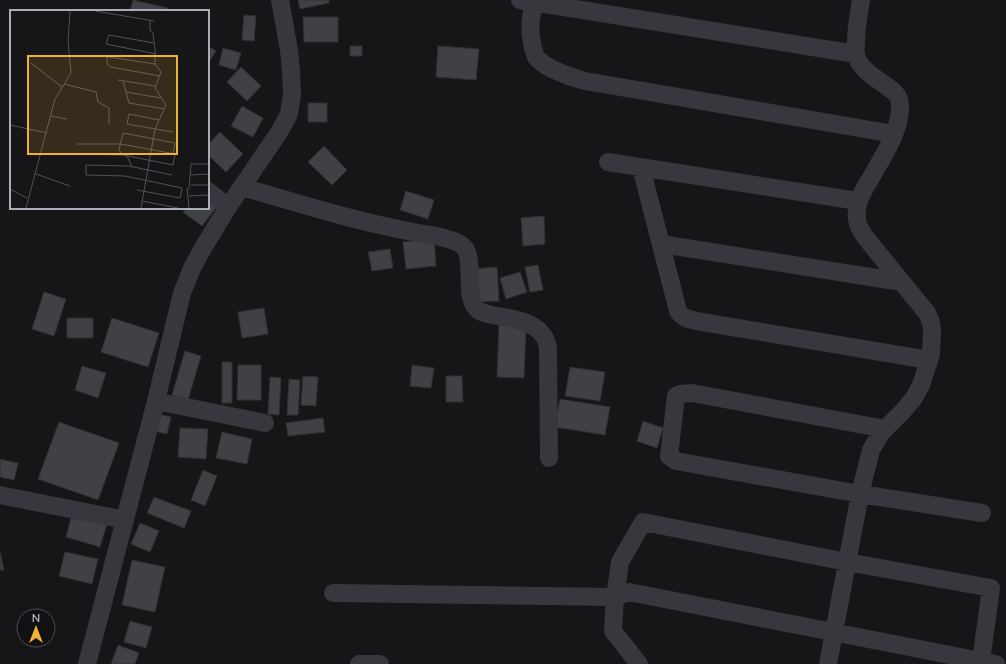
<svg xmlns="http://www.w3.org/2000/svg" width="1006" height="664" viewBox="0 0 1006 664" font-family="Lato,sans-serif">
<rect width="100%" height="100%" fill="#161618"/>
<path fill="#404145" stroke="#303034" d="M133 0 168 8V11H130Z
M298 0H329V3L300 9Z
M244 15 256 16 254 41 242 40Z
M303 17H338V42H304Z
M208 46 216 51 208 63Z
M350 46H362V56H350Z
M438 46 479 49 476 80 436 77Z
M223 48 241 53 236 70 219 65Z
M241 67 261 86 247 101 227 82Z
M308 103H327V122H308Z
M242 106 263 118 253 137 231 126Z
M220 132 243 154 226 172 208 155V145Z
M324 146 347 170 332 185 308 162Z
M406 191 434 200 428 219 400 210Z
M208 196 219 204 202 226 183 212 187 208H208Z
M544 216 545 244 523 246 521 218Z
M434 239 436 266 406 269 403 242Z
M390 249 393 268 372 271 368 252Z
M538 265 543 290 530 292 525 267Z
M497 267 499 301 474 302 472 269Z
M520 272 527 292 506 299 500 278Z
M44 292 66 299 54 336 32 329Z
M264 308 268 334 242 338 238 312Z
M67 318H93V338H67Z
M112 318 159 333 148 367 101 352Z
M499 325 526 327 524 378 497 377Z
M185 351 201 356 188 400 172 395Z
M222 362H232V403H222Z
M238 365H261V400H237Z
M412 365 434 368 431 388 410 386Z
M82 366 106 373 98 398 75 390Z
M570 367 605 372 600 401 565 396Z
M303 376 318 377 316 406 301 405Z
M446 376H462L463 402H446Z
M270 377 281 378 279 415 268 414Z
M289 379 300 380 298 415H287Z
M560 399 610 407 605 435 555 427Z
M158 414 171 417 167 434 154 431Z
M323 418 325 432 288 436 286 423Z
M643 421 663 428 657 448 637 441Z
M59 422 119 443 98 500 38 479Z
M180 428 208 429 206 459 178 457Z
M222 432 252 439 247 464 216 458Z
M0 459 18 463 14 480 0 477Z
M203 470 217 476 205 506 191 500Z
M154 497 191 511 184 528 147 513Z
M72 514 107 524 100 547 66 537Z
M140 523 159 531 150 552 131 544Z
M0 552 4 570H0Z
M65 552 98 559 92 584 59 576Z
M132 560 165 567 155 612 122 605Z
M130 621 152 627 146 648 124 642Z
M118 645 139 653 135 664H111Z"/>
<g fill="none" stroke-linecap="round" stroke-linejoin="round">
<path stroke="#37383d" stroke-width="18" d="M520 0 856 54
M534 2C530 20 529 29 533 48 534 51 535 54 536 57 545 69 571 77 585 81L894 134
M608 162 858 201
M641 167 678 311C683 319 692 320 702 322L929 360
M242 187C300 204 358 222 418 233 430 235 455 238 464 247 475 259 464 295 476 308 479 312 487 314 492 315 509 318 531 320 542 334 545 337 547 343 548 348L549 458
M208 191 228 207
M661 244 902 282
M156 401 265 423
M885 429 692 393 680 394 676 396 669 456 676 461 860 494 982 513
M0 495 125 520
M333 593 615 597 629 592 996 664
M87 664 156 401 182 293 192 268 206 243 228 207 280 131 289 114 292 95 291 71 289 50 280 0
M359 664H380
M639 664 613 631 615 597 620 562 643 522 847 562 991 588 981 661
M828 664 860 494 871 450 881 433 903 411 914 398 921 385 931 354 932 331 931 322 927 313 866 238C862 232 857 226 857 219 855 200 865 189 873 174 884 155 899 132 900 109 900 106 900 100 898 97 896 93 892 90 888 87 876 78 860 70 856 55 855 51 856 46 856 42 856 28 859 14 861 0"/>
</g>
<g transform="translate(10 10)">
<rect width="199" height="199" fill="#161618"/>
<path fill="none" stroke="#505258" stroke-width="1" d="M85 1 144 11M144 33 99 25 96 34 146 44M92 46 145 54M97 46V54L101 57 150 66M21 53 52 77M108 70 145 76M113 71 119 93 155 99M54 74 86 82 88 92 99 98V114M116 82 151 88M41 106 57 109M149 110 119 104 117 114 163 122M0 115 37 123M67 134H111L165 144 163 155 113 145 71 144M113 145 109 140 113 123 165 133 163 144M117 146 122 157M26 164 60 176M181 165 199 164M181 175H199M177 178 179 198M0 179 17 188M179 179 181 154H199M127 180 170 188 172 178 115 166 76 165V155L119 156 162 165M179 186 199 185M132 191 168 198M16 198 45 89 61 63 58 31 60 1M131 198 145 119 156 95 145 78 151 62 145 54V40L143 23 140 21V11"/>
<path fill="#f2b134" fill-opacity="0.15" stroke="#f2b134" stroke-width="2" d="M18 46H167V144H18Z"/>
<rect width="199" height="199" fill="none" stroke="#a8adb8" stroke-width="2"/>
</g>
<g transform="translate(36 628)"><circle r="19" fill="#111113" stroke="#4d4f55"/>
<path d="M0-3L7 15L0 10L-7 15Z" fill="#f2b134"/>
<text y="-6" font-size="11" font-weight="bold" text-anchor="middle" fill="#a8adb8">N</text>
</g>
</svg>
